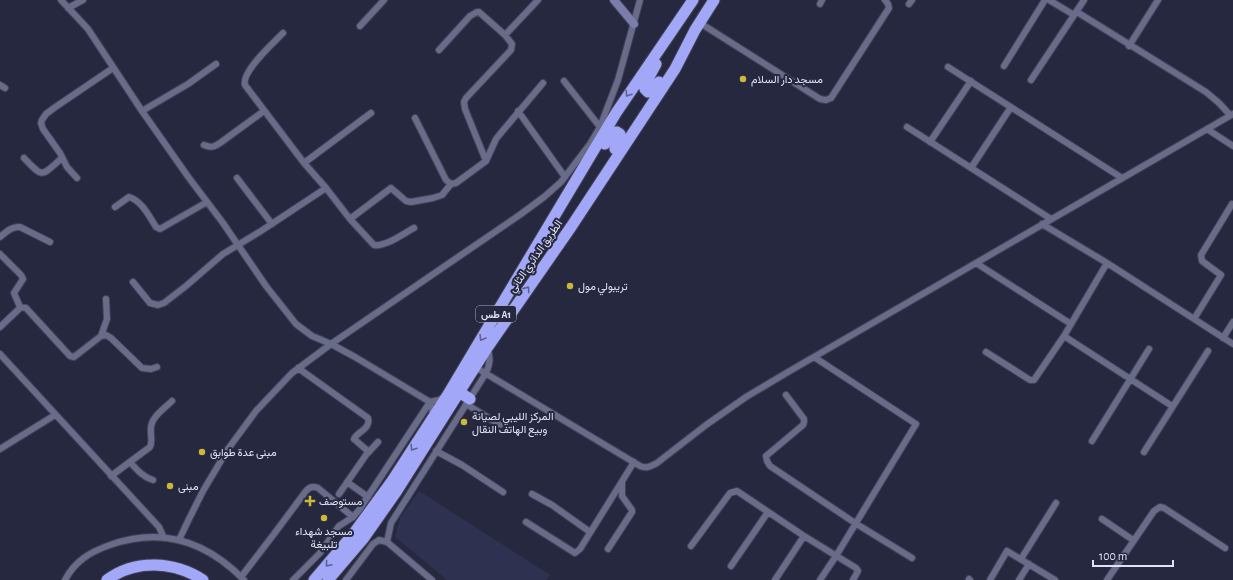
<svg xmlns="http://www.w3.org/2000/svg" width="1233" height="580" viewBox="0 0 1233 580" font-family="'Alegreya Sans',Vazirmatn,sans-serif">
<rect width="100%" height="100%" fill="#262840"/>
<path fill="#2f3150" d="M419 491 550 575 546 580H447L395 537 400 518Z"/>
<g fill="none" stroke-linecap="round" stroke-linejoin="round">
<defs>
<path id="street" d="M61 0 88 29 142 111 189 178 223 223 266 286 296 324 312 336 331 344 355 357 430 402 432 408 433 416
M1049 0 1074 15
M820 4 822 0
M909 4 912 0
M68 8 83 0
M1077 12 1206 92 1219 103 1230 115
M700 23 820 99 826 100 831 98 889 8 888 4 885 0
M360 26 384 0
M283 33C273 43 241 72 245 85L304 163 326 188 350 219 374 245C386 247 404 233 414 228
M505 35 538 0
M1129 46 1158 0
M439 50 470 16 477 12H479L505 35 512 44 511 50 466 98 464 102 465 109 486 161
M1004 66 1045 0
M948 67 1122 178
M1031 80 1084 0
M564 81 600 127
M0 85 5 88
M142 111 188 84 216 64
M518 111 565 177
M415 118 446 180 451 184 456 183 486 161 496 139 500 134 543 83
M907 127 1051 219
M1207 129 1233 146
M930 142 971 81
M204 145C211 148 214 147 220 143L264 111
M24 158C44 179 41 176 62 158
M304 163 371 113
M971 168 1011 107
M77 178 67 167 60 153 43 129 41 123 42 120 46 114 54 108 113 68
M237 178 272 224
M115 207 129 197C142 201 149 216 156 227L160 229 207 202
M350 219 391 188 406 201 411 202 433 198 442 195 451 184
M1042 224 1107 263 1233 344
M0 237C6 232 12 226 20 227L50 242
M0 254 21 275 23 279 14 293 20 307 19 309 0 327
M976 263 1071 324
M133 282 150 303 158 305 164 303 186 286 223 254 261 231 326 188
M20 307 26 308 70 356 74 357 101 336 107 319 106 299
M1194 319 1221 275 1202 261 1201 255 1232 204
M101 336 106 335 111 338 142 368 151 369 157 367
M1064 336 1172 406
M1223 338 1233 322
M986 352 1030 380H1034L1064 336 1107 263
M0 354 159 527 164 538
M814 357 916 424 836 556 820 580
M475 367 640 466C647 469 651 466 657 463L706 425 746 397 788 372 1233 114
M298 368 368 418C371 429 358 431 354 439L369 452
M786 395 804 419V422L803 425 766 456 767 461 770 466 855 523 912 558
M466 404 500 425
M1092 441 1149 349
M0 449 55 415
M436 451 462 465 503 492
M1144 452 1208 351
M130 462C137 470 143 477 153 480
M111 476 150 447C153 441 150 435 151 428 151 417 165 408 172 401
M347 482 368 497
M339 494 366 455 378 442
M532 494 552 505 590 532
M1102 519 1133 540
M526 522 575 553 580 549 634 462
M179 540 188 521 203 491 228 449 256 411 292 373 331 344 521 214 544 197 561 182 590 144 600 127 618 80 640 0
M387 542 391 523 486 373C490 364 491 357 487 348
M691 546 730 493 737 491 804 536 856 568 858 571 853 580
M608 549 632 512V510L622 496V482
M1021 559 1056 503
M731 566 768 512
M241 577 274 534 306 491C309 487 313 486 318 488L353 517
M969 579 970 580
M65 580C75 561 90 552 110 545 161 527 206 541 244 580
M293 580 320 553 339 526 353 517 359 510 430 402 439 400 444 397
M346 580 373 544 379 540 387 542 432 580
M775 580 804 536
M990 580 1007 551 1055 580
M1019 580 1029 564
M1107 580 1154 511 1160 507 1164 508 1225 548"/>
<path id="secondary" d="M614 0 634 24"/>
<path id="highway" d="M656 64 644 86 645 89 648 92 652 91 659 82
M605 144 612 133 617 132 620 134 621 138 615 149
M459 392 470 399
M107 580C135 559 174 561 203 580
M314 580 354 533 392 481 447 396 616 113 693 0
M328 580 363 539 396 492 487 348 571 227 675 69 695 30 714 0"/>
</defs>
<use href="#street" stroke="#424257" stroke-width="8"/>
<use href="#secondary" stroke="#424257" stroke-width="10"/>
<use href="#highway" stroke="#424257" stroke-width="13"/>
<use href="#street" stroke="#696c88" stroke-width="6"/>
<use href="#secondary" stroke="#7a7ea9" stroke-width="8"/>
<use href="#highway" stroke="#a2a8f7" stroke-width="11"/>
</g>
<defs><path id="oneway-chevron" d="M-2-3.5L2.5 0L-2 3.5" fill="none" stroke-width="1.6" stroke-linecap="round" stroke-linejoin="round"/></defs>
<g stroke="#5e6292">
<use href="#oneway-chevron" transform="translate(628 94) rotate(123)"/>
<use href="#oneway-chevron" transform="translate(527 289) rotate(-55)"/>
<use href="#oneway-chevron" transform="translate(482 338) rotate(121)"/>
<use href="#oneway-chevron" transform="translate(413 448) rotate(123)"/>
<use href="#oneway-chevron" transform="translate(328 564) rotate(131)"/>
</g>
<g fill="#cdb938" stroke="#262840" stroke-width="1.5">
<circle cx="743" cy="79" r="4"/>
<circle cx="570" cy="286" r="4"/>
<circle cx="464" cy="422" r="4"/>
<circle cx="202" cy="452" r="4"/>
<circle cx="170" cy="486" r="4"/>
<path d="M308 495h4v4h4v4h-4v4h-4v-4h-4v-4h4z"/>
<circle cx="324" cy="518" r="4"/>
</g>
<g text-anchor="middle" stroke-width="4" stroke-linejoin="round" paint-order="stroke">
<rect fill="#262840" stroke="#a8aabd" stroke-width="1" x="476" y="306" width="40" height="16" rx="3"/>
<g font-size="10" font-weight="bold" fill="#e0e2f3">
<text x="496" y="318">طس A1</text>
</g>
<g font-size="11" fill="#e0e2f3" stroke="#262840" text-anchor="start">
<text x="751" y="83">مسجد دار السلام</text>
<text x="578" y="290">تريبولي مول</text>
<text x="472" y="420">المركز الليبي لصيانة<tspan x="472" dy="13">وبيع الهاتف النقال</tspan></text>
<text x="210" y="456">مبنى عدة طوابق</text>
<text x="178" y="490">مبنى</text>
<text x="319" y="505">مستوصف</text>
<text x="324" y="535" text-anchor="middle">مسجد شهداء<tspan x="324" dy="13">تلبيغة</tspan></text>
</g>
<g font-size="11" fill="#e0e2f3" stroke="#262840">
<text transform="translate(535 256) rotate(-55)" y="4">الطريق الدائري الثاني</text>
</g>
</g>
<path d="M1093 560v6h80v-6" fill="none" stroke="#e0e2f3" stroke-width="2"/>
<text x="1099" y="560" font-size="12" fill="#e0e2f3" stroke="#262840" stroke-width="3" paint-order="stroke">100 m</text>
</svg>
